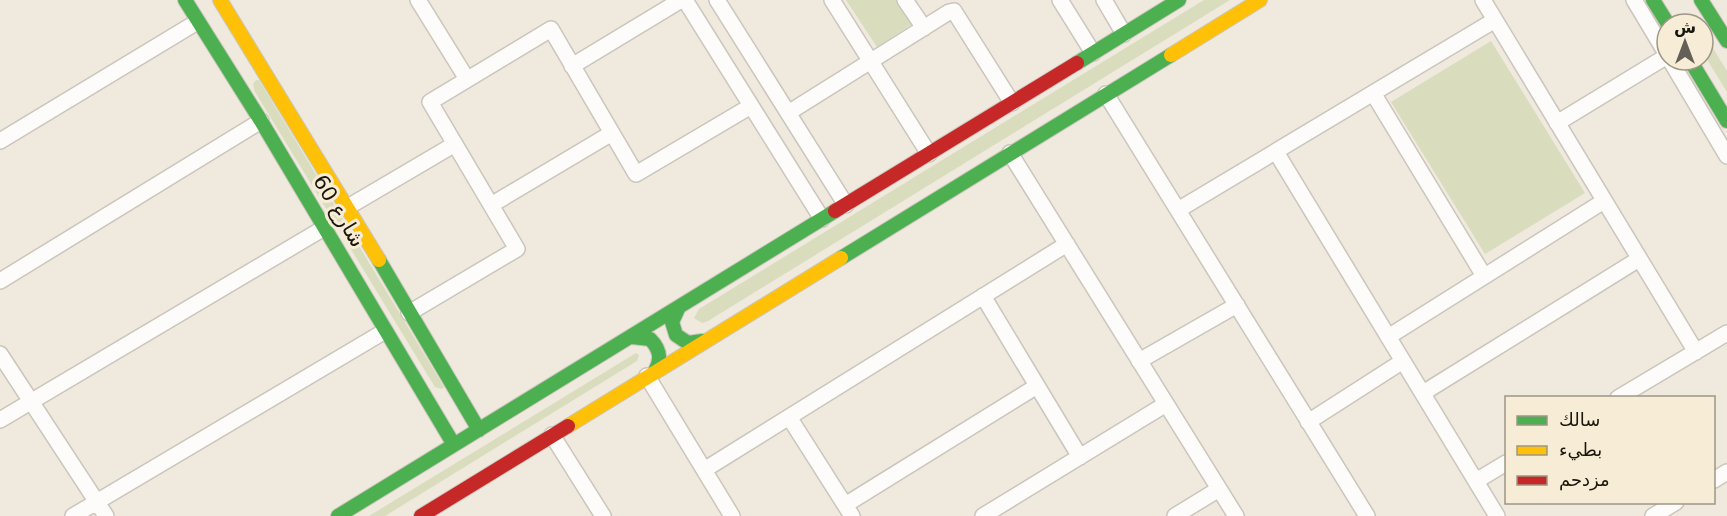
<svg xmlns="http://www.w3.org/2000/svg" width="1727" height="516" viewBox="0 0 1727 516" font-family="'DejaVu Sans','Noto Sans Arabic',sans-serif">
<rect width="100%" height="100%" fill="#efe9de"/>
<path fill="#dadcbe" d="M846 0H896L912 24 877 47Z
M1204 0H1230L708 321 702 323 694 318 699 309Z
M1703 32 1727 71V92L1703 53Z
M1491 41 1585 193 1485 254 1391 102Z
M256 80H259L444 387 442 389 435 387 255 92 253 84Z
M636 353 639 355 637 361 385 516H369Z"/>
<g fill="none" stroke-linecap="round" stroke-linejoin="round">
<defs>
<path id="street" d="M418 0 467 79
M685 0 822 219
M717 0 846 205
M832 0 929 154
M905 0 924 28
M1060 0 1093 53
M1104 0 1124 34
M1483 0 1696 352
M1634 0 1667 55
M1670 60 1727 156
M572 66 681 0
M1373 93 1484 276
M1106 94 1367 516
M788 113 949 12 954 11 1012 103
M1557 123 1667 56
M0 141 197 22
M1276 152 1497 516
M1010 153 1236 516
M491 205 612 133
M348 207 455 144
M1178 210 1495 20
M0 281 261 121
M983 296 1080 457
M409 313 517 249 430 102 551 29 636 174 751 106
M1388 337 1604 201
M0 354 106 516
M1139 361 1237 305
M647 376 732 516
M1423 393 1639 259
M1618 398 1727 333
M789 417 852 516
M0 420 324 228
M1308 422 1403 361
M552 435 603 516
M704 470 1067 244
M1714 480 1727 472
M1476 481 1506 463
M845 505 1037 386
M73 516 385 331
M983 516 1166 404
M1175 516 1219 489
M1653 516 1676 502"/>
<path id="fast" d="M185 0 261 121 454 445
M1653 0 1668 24
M1701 0 1727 41
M1690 60 1727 121
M1077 63 1179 0
M841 258 1171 55
M379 260 479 430
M678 309 672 322 676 335 688 343 702 341
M632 337 650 339C660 349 662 359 655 371
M338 516 835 211"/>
<path id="slow" d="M220 0 379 260
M1171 55 1260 0
M568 426 841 258"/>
<path id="jam" d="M835 211 1077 63
M421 516 568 426"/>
</defs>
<use href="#street" stroke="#cbc6bd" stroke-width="18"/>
<use href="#fast" stroke="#cbc6bd" stroke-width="16"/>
<use href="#slow" stroke="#cbc6bd" stroke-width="16"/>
<use href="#jam" stroke="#cbc6bd" stroke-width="16"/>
<use href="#street" stroke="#fdfcfa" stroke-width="15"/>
<use href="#fast" stroke="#4caf50" stroke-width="14"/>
<use href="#slow" stroke="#ffc107" stroke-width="14"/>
<use href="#jam" stroke="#c62828" stroke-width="14"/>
</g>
<g text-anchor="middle" stroke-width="6" stroke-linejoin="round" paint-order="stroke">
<g font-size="21" fill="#19160e" stroke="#f7ecd6">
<text transform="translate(339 211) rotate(59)" y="7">شارع 60</text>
</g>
</g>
<rect x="1505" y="396" width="210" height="108" fill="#f7ecd6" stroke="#9e9686" stroke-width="1.5"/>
<rect x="1517" y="416" width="30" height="9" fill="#4caf50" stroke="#9e9686" stroke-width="1.5"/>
<text x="1559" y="426" font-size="18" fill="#19160e">سالك</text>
<rect x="1517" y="446" width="30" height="9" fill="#ffc107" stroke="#9e9686" stroke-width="1.5"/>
<text x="1559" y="456" font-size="18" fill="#19160e">بطيء</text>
<rect x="1517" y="476" width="30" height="9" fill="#c62828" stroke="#9e9686" stroke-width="1.5"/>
<text x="1559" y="486" font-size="18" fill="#19160e">مزدحم</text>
<g transform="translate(1685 42)"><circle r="28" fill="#f7ecd6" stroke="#9e9686" stroke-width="1.5"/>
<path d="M0-4.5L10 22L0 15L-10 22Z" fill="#646057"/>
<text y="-9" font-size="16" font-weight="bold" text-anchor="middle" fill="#19160e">ش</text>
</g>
</svg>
